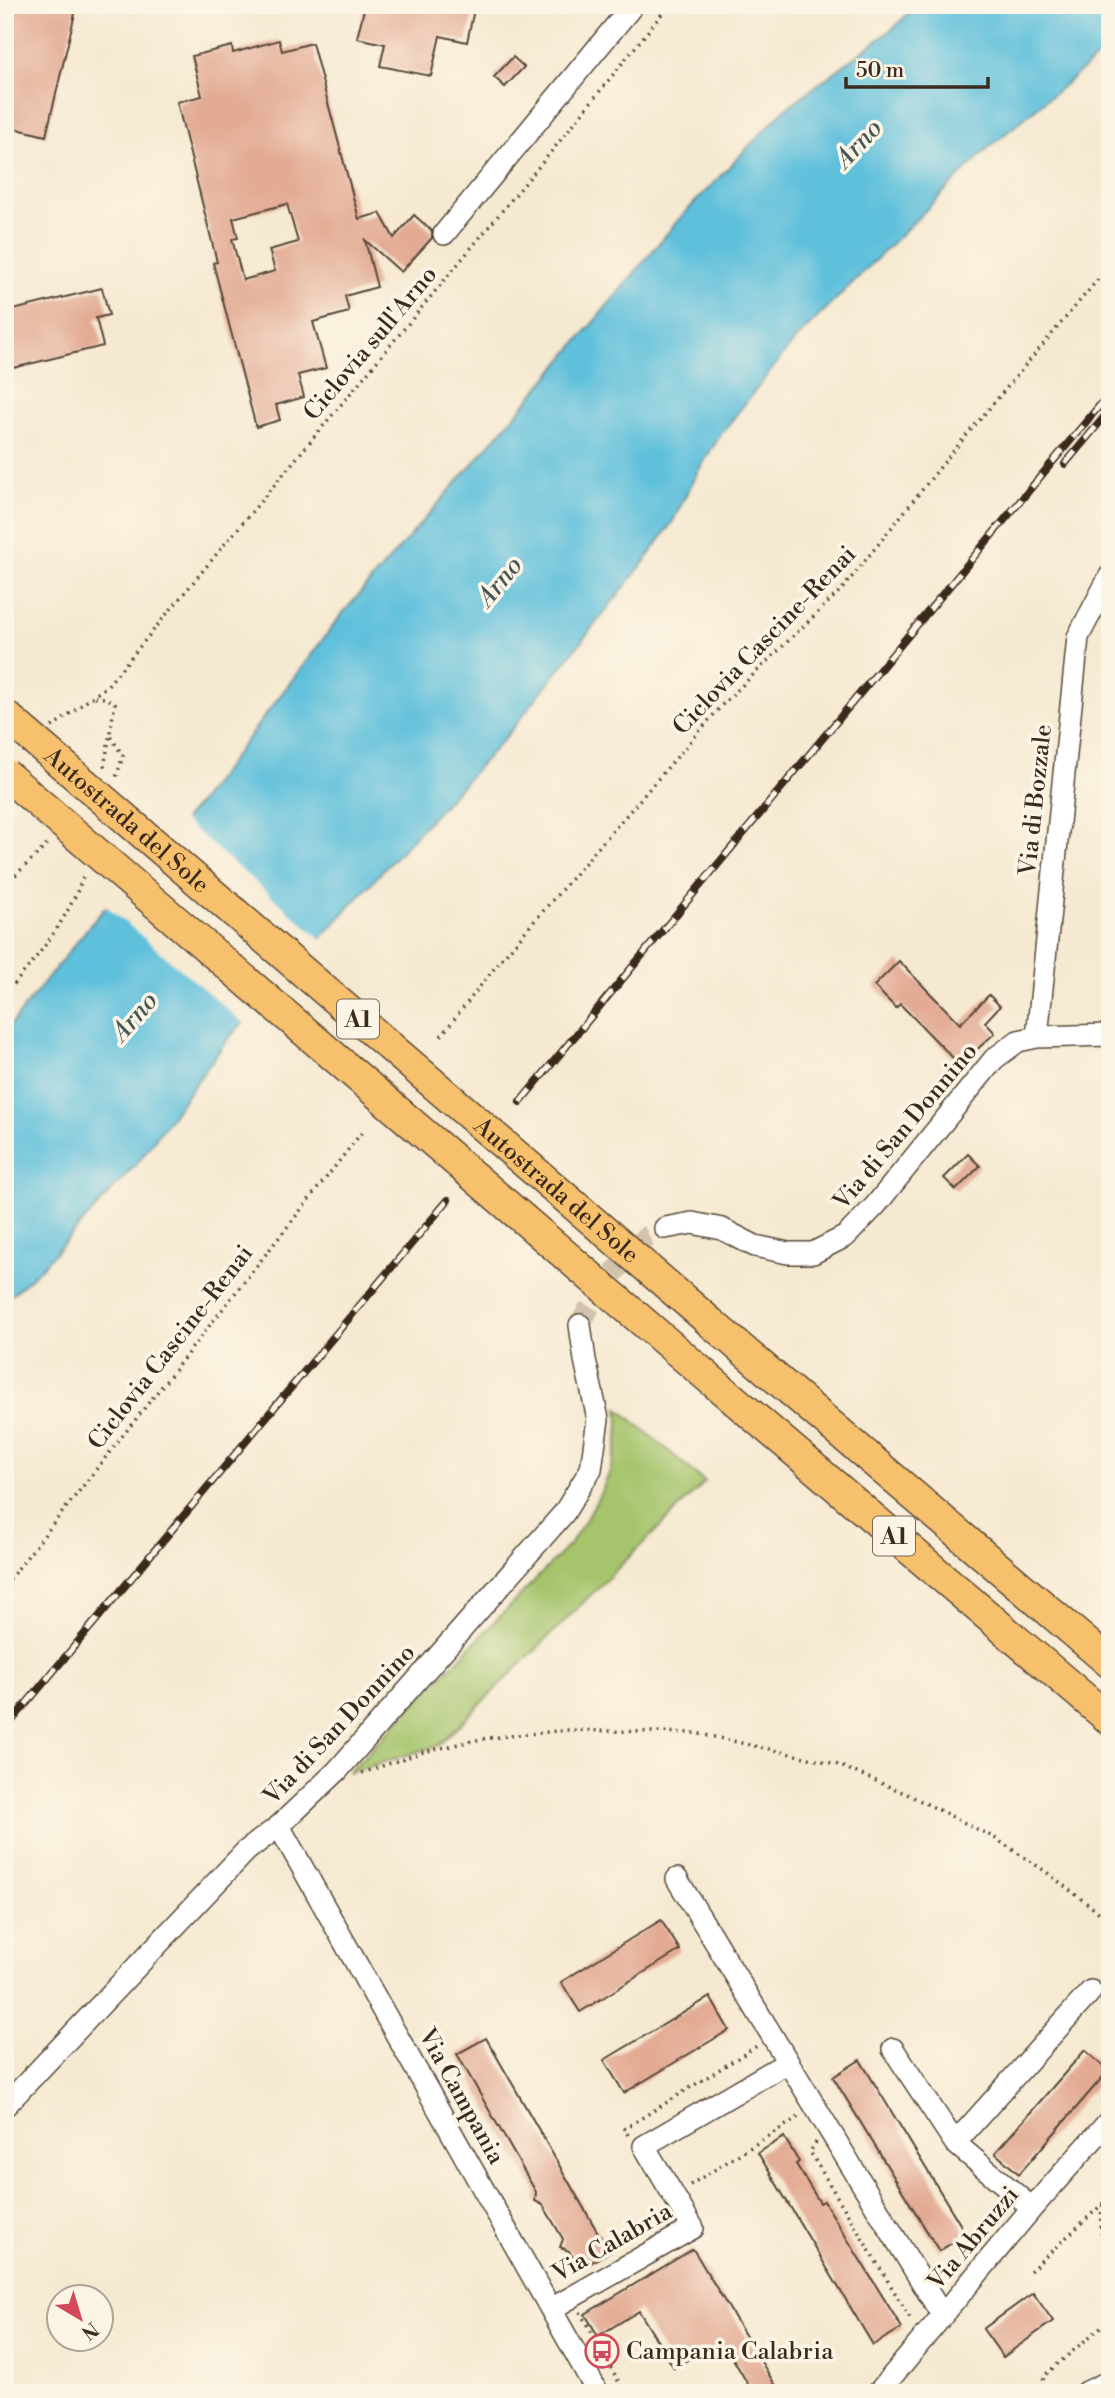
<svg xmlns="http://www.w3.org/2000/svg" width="1115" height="2398" viewBox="0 0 1115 2398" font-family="'Libre Bodoni',serif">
<rect width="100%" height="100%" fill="#fcf5e5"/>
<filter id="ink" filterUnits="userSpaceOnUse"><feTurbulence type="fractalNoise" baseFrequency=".0143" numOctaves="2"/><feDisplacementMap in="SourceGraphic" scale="14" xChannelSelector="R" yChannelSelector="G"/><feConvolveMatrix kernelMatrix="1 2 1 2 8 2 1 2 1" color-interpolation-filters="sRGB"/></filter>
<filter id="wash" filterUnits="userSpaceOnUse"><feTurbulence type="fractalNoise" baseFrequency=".00686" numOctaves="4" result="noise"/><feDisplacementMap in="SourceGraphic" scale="28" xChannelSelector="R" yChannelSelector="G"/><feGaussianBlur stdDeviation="1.57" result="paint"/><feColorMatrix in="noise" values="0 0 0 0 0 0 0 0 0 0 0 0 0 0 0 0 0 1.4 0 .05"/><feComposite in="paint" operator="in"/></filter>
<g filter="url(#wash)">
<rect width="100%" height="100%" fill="#f6e9d1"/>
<path fill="#a5c46c" stroke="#707745" stroke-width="2" d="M618 1408 705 1482 439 1745 348 1773 570 1544C597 1504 625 1457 618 1408Z"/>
<path fill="#5ec0dc" stroke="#4c757d" stroke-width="2" d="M916 5H1110V47L987 149 795 340 721 434 698 471 673 521 645 561 504 739 228 1039 138 1162 39 1270 5 1301V1032L91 924 198 804 343 613 544 382 680 218 784 110 895 27Z"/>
<path fill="#f6e9d1" d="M181 818 323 941 246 1025 104 904Z"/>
<g id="blocks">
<path fill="#e3ab94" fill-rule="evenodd" d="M5 5H77L46 136 5 126Z
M365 5H475L467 42 440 36 431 76 380 66 385 44 357 38Z
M279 40 282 51 312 43 359 219 380 213 394 238 414 215 432 231V238L401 272 365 240 377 287 345 296 349 312 313 322 326 368 298 375 304 397 276 405 280 420 256 427 213 263 217 262 177 102 202 96 192 56 232 46 233 53ZM287 204 298 242 269 250 275 271 243 280 232 239 238 238 233 218Z
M513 57 524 67 505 87 494 77Z
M102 288 109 315 96 318 103 346 5 370V312Z
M899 961 960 1024 989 995 1000 1006 985 1022 995 1033 960 1065 900 1004 896 1008 874 986Z
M968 1154 980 1166 956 1190 944 1178Z
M661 1920 680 1950 580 2012 561 1982Z
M710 1997 729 2030 624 2093 604 2060Z
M486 2038 609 2252 580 2269 569 2251 560 2247 563 2239 543 2205 535 2201 536 2192 457 2054Z
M1085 2050 1108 2071 1019 2174 995 2153Z
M860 2060 966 2234 939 2251 833 2077Z
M784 2137 799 2162 796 2164 820 2203 824 2201 902 2328 873 2345 758 2153Z
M693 2249 733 2315 780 2393H753L725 2345 701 2359 698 2353 674 2368 639 2311 598 2336 585 2314Z
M1033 2293 1053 2321 1003 2357 983 2329Z"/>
</g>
</g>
<g filter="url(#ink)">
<use href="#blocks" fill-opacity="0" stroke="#574739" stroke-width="2"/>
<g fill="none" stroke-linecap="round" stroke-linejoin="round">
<path stroke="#d1c3ad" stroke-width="21" stroke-dasharray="21 10" stroke-linecap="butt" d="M580 1325 599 1289 646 1237 665 1228"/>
<defs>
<path id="minor" d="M444 234 633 5
M1037 1037 1078 637 1110 576
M665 1228 692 1223 722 1229 755 1246 788 1253H813L846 1236 875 1206 994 1059 1018 1041 1037 1037 1110 1035
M279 1826 598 2393
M677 1879 788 2062
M893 2049 955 2143 1032 2208
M5 2106 246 1851 279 1826 337 1771 564 1513 591 1469 598 1419 585 1360 580 1325
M955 2143 1091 1991
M551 2309 693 2228 644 2146 788 2062 942 2315
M878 2393 1032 2208 1110 2120
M1085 2393 1110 2381"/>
<path id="highway" d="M710 1322 1110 1663
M677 1351 1110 1720"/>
</defs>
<use href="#minor" stroke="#574739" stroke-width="24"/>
<use href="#highway" stroke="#574739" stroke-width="33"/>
<path stroke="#574739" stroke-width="3.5" stroke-dasharray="2 5" stroke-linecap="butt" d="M95 697 106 698 115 703 104 768
M52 727 107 686 551 152 669 5
M111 737 123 756 115 781
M5 885 48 844
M5 995C36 958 68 921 84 874
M441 1036 504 956 723 704 843 588 950 455 1110 265
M5 1585 363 1131
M362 1773 423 1752 481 1739 566 1730 696 1733 836 1764 909 1795 993 1837 1045 1871 1110 1921
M1102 2102 1110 2093
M628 2135 624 2129 757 2046
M816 2142 810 2152 912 2321
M690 2185 799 2117
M1103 2205C1098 2225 1101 2238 1110 2256
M937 2268 952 2270 957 2268
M1030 2271 1110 2197
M580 2312 625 2393
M853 2393 859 2386
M1038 2393 1045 2375 1110 2319
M1056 2393 1067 2388"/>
<use href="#minor" stroke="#fff" stroke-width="21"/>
<use href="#highway" stroke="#f7c06c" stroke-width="30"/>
<defs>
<path id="rail" d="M1065 464 1110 410
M520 1102 1110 393
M5 1729 448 1200"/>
</defs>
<use href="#rail" stroke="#3b2a1e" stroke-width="8"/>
<use href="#rail" stroke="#fcf5e5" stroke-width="5" stroke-dasharray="16" stroke-linecap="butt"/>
<defs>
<g id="highway-bridge">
<path id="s1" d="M5 715 710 1322"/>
<path d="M5 774 677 1351"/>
</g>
</defs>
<use href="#highway-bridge" stroke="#574739" stroke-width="33" stroke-linecap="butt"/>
<use href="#highway-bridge" stroke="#f7c06c" stroke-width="30"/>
</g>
</g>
<defs>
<symbol id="bus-ring" viewBox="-11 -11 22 22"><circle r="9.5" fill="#fcf5e5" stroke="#d1495b" stroke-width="1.5"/><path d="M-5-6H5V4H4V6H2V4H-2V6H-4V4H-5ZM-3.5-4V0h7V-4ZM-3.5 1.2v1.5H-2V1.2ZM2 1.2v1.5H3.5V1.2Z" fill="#d1495b"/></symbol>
</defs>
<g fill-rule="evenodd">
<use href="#bus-ring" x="583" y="2332" width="38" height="38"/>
</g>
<g text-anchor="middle" stroke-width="7" stroke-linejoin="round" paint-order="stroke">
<g fill="#fcf5e5" stroke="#75675a" stroke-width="2">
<rect x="337" y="999.5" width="42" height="39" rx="5"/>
<rect x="873" y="1516.5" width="42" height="39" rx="5"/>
</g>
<g font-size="23" font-weight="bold" fill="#3b2a1e">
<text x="358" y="1027">A1</text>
<text x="894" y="1544">A1</text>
</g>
<g font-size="24" fill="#3b2a1e" stroke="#fcf5e5">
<text transform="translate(370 343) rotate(-50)" y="8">Ciclovia sull'Arno</text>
<text transform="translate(764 640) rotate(-46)" y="8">Ciclovia Cascine-Renai</text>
<text transform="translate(1035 800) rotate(-84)" y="8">Via di Bozzale</text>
<text dy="8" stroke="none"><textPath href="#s1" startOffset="161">Autostrada del Sole</textPath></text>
<text transform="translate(905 1126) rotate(-50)" y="8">Via di San Donnino</text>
<text dy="8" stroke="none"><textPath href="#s1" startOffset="728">Autostrada del Sole</textPath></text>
<text transform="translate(170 1347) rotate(-52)" y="8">Ciclovia Cascine-Renai</text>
<text transform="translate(339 1724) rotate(-47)" y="8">Via di San Donnino</text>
<text transform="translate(462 2096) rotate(61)" y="8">Via Campania</text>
<text transform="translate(973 2238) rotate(-50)" y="8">Via Abruzzi</text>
<text transform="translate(612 2242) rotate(-30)" y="8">Via Calabria</text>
</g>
<g font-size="24" fill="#3b2a1e" stroke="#fcf5e5" text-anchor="start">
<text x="626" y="2359">Campania Calabria</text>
</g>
<g font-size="26" font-style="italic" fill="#465757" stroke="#fcf5e5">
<text transform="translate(858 143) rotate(-47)" y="9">Arno</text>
<text transform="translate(499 581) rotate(-51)" y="9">Arno</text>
<text transform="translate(134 1016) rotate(-49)" y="9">Arno</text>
</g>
</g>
<rect width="1115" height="2398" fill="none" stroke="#fcf5e5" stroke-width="28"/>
<g transform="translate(80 2318) rotate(142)"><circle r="33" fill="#fcf5e5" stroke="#afa495" stroke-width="2"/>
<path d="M0-5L12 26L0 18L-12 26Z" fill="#d1495b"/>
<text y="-10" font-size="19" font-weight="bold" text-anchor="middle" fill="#3b2a1e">N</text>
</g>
<path d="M846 77v10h142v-10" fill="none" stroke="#3b2a1e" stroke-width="3.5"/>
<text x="856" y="77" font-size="21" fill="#3b2a1e" stroke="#fcf5e5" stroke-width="5" paint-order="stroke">50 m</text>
</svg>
